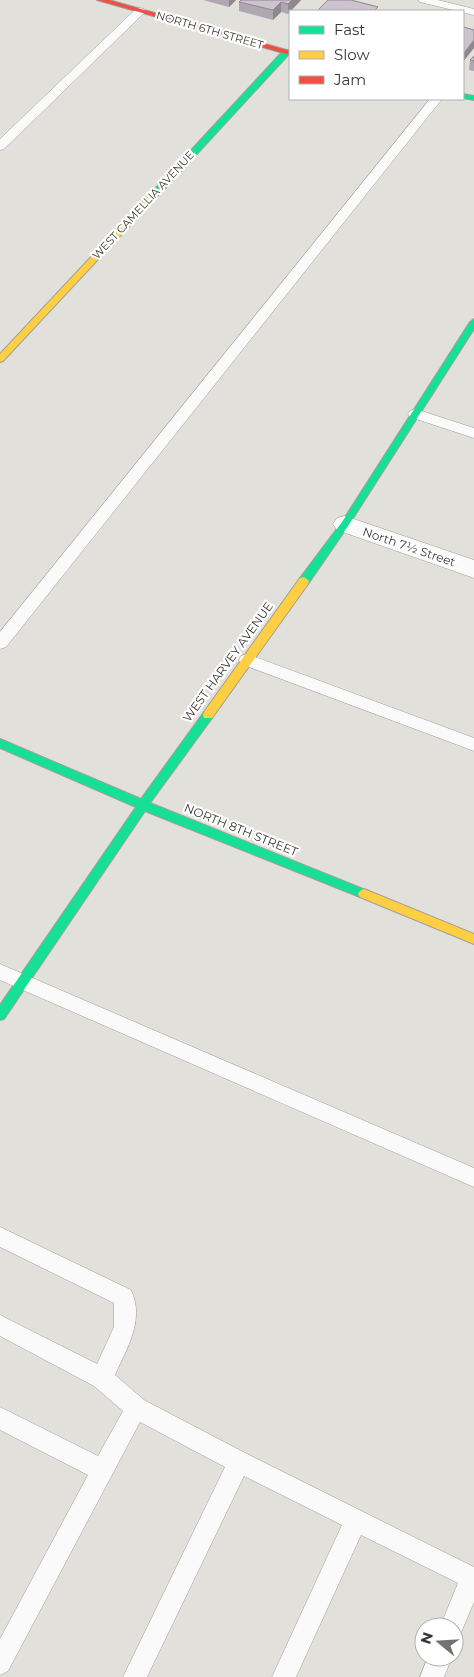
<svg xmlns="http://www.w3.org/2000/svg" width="474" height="1677" viewBox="0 0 474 1677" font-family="Montserrat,sans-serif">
<rect width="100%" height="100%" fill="#e1e0db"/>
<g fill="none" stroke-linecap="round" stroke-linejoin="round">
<defs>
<path id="lane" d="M418 0H438L474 9V15L420 2Z
M140 8 144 9 146 11 144 13 4 149 0 150V139L136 9Z
M430 99H442L6 647 0 649V632Z
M415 409 474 428V438L410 417 408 414 410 411Z
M247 654 474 738V751L241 664 239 660 241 656Z
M0 964 474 1168V1187L0 980Z
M0 1227 131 1290C145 1320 127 1348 115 1375L144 1400 247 1454 474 1567V1602L460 1635 454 1638V1627H440L458 1583 361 1535 296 1677H272L342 1525 244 1476 147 1677H123L225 1467 140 1422 8 1671 0 1675V1639L88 1475 0 1430V1407L98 1456 123 1411 94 1386 0 1336V1315L97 1364 114 1327V1303L0 1247Z
M428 1657H452L444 1677H420Z"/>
<path id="street" d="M345 516 474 560V578L337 530 333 524 337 518Z"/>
<path id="fast" d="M284 50H290V53L160 194H154V190Z
M463 94 474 96V100L463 98Z
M474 319V329L348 526 308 584H300L299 581 300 578 342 522 470 322Z
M208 711 212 712 213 715 212 718 150 803 368 891 370 894 368 897H360L145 811 4 1019 0 1020V1005L136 807 0 748V739L141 799 204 712Z"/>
<path id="slow" d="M154 190 161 192 3 361 0 362V354Z
M304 577 309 581 308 584 212 718H204L203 715 204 712 300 578Z
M364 889 474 934V944L360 897 358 894 360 891Z"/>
<path id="jam" d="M97 0H109L290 51V55Z"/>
</defs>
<use href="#lane" stroke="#a09f9b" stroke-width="1"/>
<use href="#street" stroke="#a09f9b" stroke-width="1"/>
<use href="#fast" stroke="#a09f9b" stroke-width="2"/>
<use href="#slow" stroke="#a09f9b" stroke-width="2"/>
<use href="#jam" stroke="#a09f9b" stroke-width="2"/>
<use href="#lane" fill="#fafafa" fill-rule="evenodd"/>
<use href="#street" fill="#fafafa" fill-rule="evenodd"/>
<use href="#fast" fill="#16e098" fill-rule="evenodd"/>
<use href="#slow" fill="#ffcf43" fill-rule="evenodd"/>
<use href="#jam" fill="#f24e42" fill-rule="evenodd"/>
</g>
<path fill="#b0a7b2" d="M203 0H236L229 7Z
M301 0 288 14 281 12 273 20 239 11V2Z
M474 56V71L469 70 470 60Z"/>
<path fill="#908891" d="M229 0H236L229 7Z
M292 0H301L288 14V4Z
M281 2V12L273 20V10Z
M474 40V48L463 62V54Z"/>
<path fill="#cdc2cf" stroke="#908891" d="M241 0H292L288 4 281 2 273 10 239 2Z
M328 0H351L378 7 374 11H317Z
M464 27 474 30V40L463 54V28Z
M474 56V61L470 60Z"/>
<g text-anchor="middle" stroke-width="4.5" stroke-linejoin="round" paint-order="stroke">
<g font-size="11" fill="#383734" stroke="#fff">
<text transform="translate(210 30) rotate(16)" y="4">NORTH 6TH STREET</text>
<text transform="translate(143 205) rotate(-47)" y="4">WEST CAMELLIA AVENUE</text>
</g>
<g font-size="12" fill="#383734" stroke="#fff">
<text transform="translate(409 547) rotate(19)" y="4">North 7½ Street</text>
<text transform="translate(228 662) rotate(-54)" y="4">WEST HARVEY AVENUE</text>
<text transform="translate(241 830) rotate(22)" y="4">NORTH 8TH STREET</text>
</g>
</g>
<rect x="289" y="10" width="175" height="90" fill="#ffffff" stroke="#afafae"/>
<rect x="299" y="26" width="25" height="8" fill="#16e098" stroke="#afafae"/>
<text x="334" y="35" font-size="15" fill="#383734">Fast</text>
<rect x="299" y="51" width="25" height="8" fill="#ffcf43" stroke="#afafae"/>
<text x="334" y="60" font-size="15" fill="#383734">Slow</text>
<rect x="299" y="76" width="25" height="8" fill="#f24e42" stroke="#afafae"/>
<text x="334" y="85" font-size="15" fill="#383734">Jam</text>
<g transform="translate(439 1642) rotate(288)"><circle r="24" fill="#ffffff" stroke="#afafae"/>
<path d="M0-4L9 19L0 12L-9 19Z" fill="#73726e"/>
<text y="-8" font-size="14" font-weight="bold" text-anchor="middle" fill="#383734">N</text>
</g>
</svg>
